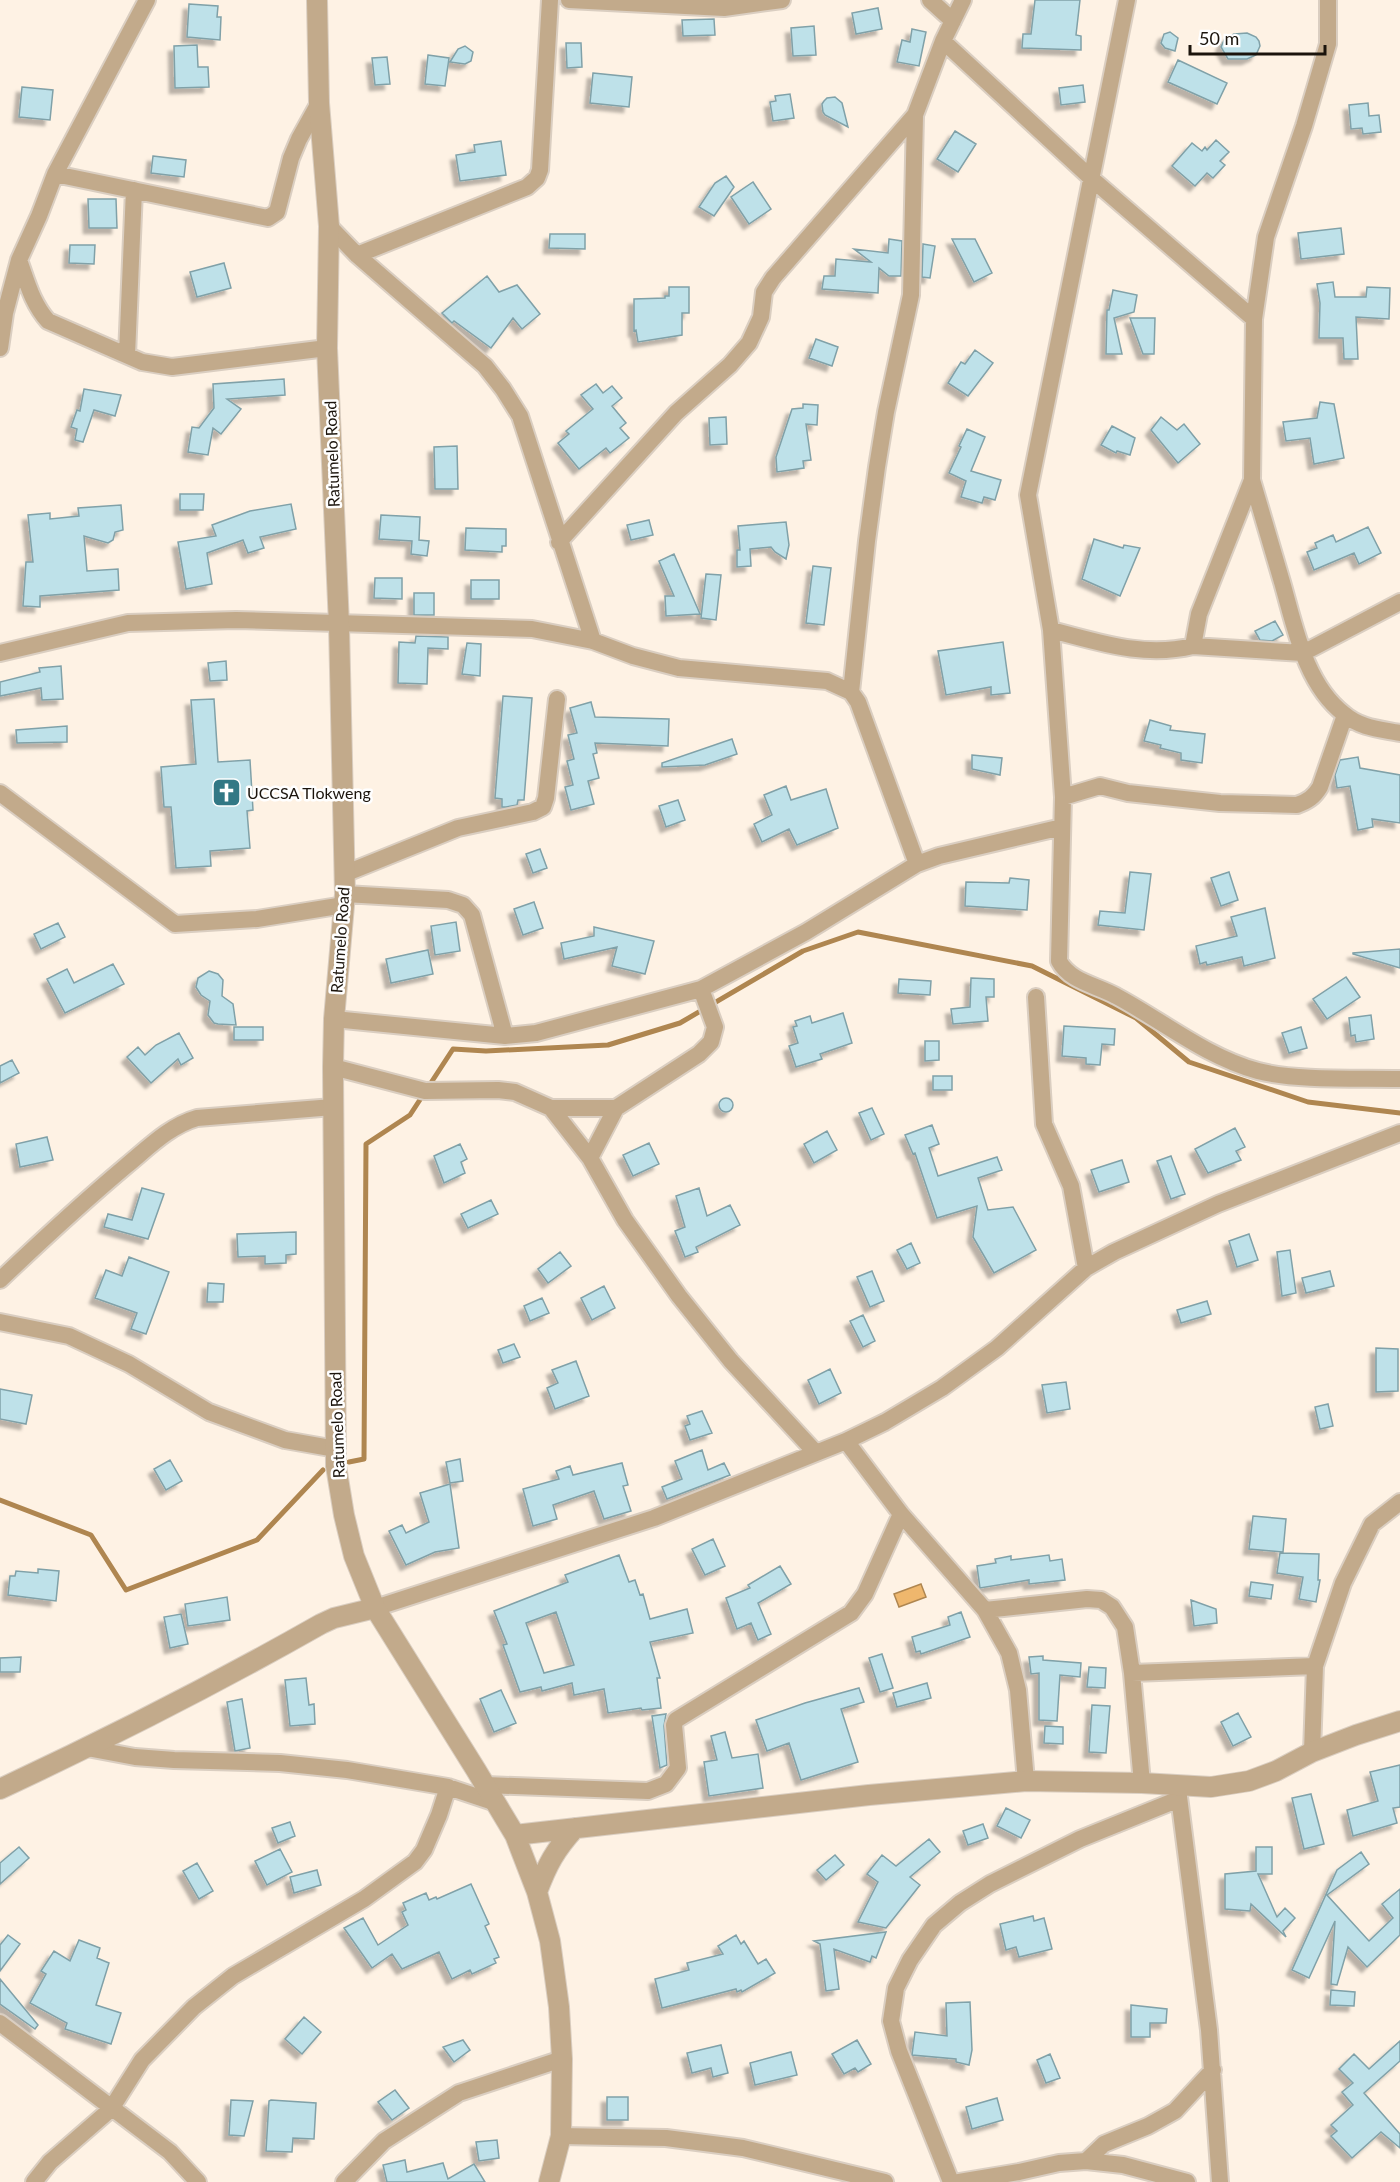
<svg xmlns="http://www.w3.org/2000/svg" width="1400" height="2182" viewBox="0 0 1400 2182" font-family="Lato,sans-serif">
<defs>
<filter id="shadow"><feDropShadow dx="-5.5" dy="5.5" stdDeviation="1.5" flood-color="#0004"/></filter>
</defs>
<rect width="100%" height="100%" fill="#fef2e4"/>
<path fill="#efb76d" stroke="#af8650" stroke-width="1.5" d="M921 1584 926 1597 899 1607 894 1594Z"/>
<g fill="none" stroke-linecap="round" stroke-linejoin="round">
<path stroke="#af8650" stroke-width="5" d="M349 1462 364 1459 366 1144 410 1115 453 1049 486 1051 608 1045 680 1023 803 951 858 932 1032 966 1136 1018 1189 1062 1308 1102 1400 1113
M0 1500 91 1535 126 1590 257 1540 323 1470"/>
</g>
<path fill="#bee1e9" stroke="#80a1a8" stroke-width="1.5" fill-rule="evenodd" filter="url(#shadow)" d="M1035 0H1080L1076 35 1081 36V50L1022 48 1023 34H1031Z
M189 4 218 6 217 17H221L220 40 187 37Z
M878 8 882 29 856 34 852 13Z
M714 19 715 35 683 36 682 20Z
M814 26 816 55 793 56 791 28Z
M912 29 926 32 919 66 897 62 902 40 910 42Z
M1170 32 1178 38 1175 51 1165 48 1161 43 1164 34Z
M1247 33 1256 37 1259 41 1260 46 1256 55 1247 59H1228L1221 47 1225 38 1234 34Z
M566 43H581L582 67 567 68Z
M197 45 198 67H208L209 87 175 88 174 46Z
M465 46 473 52 471 61 465 64 450 62 458 49Z
M428 55 449 58 445 86 425 84Z
M387 57 390 84 375 85 372 58Z
M1178 60 1227 83 1217 104 1168 82Z
M593 73 632 77 629 107 590 103Z
M1083 85 1085 102 1061 105 1059 88Z
M22 87 53 90 50 120 19 117Z
M790 94 794 118 773 121 770 102 776 101 775 96Z
M835 97 842 103 848 127 825 115 823 112 822 104 824 101 827 98Z
M1368 103 1369 116 1379 115 1381 132 1363 134 1362 128 1351 129 1349 105Z
M955 131 976 144 958 172 937 159Z
M1216 140 1229 152 1220 161 1225 165 1213 178 1207 173 1195 186 1172 166 1192 143 1202 151 1205 147 1207 150Z
M501 141 506 175 460 181 456 155 475 152 474 145Z
M153 156 186 160 184 177 151 173Z
M726 176 734 187 714 216 699 207 715 183Z
M753 182 771 209 749 224 731 197Z
M88 199H116L117 228H89Z
M1341 228 1344 254 1301 259 1298 233Z
M550 234H585V249L549 248Z
M889 239 902 241 901 276H889L879 268 878 293 822 289 824 276H835L836 259 871 262 854 249 888 253Z
M952 239H975L992 273 974 282Z
M923 244 935 246 930 278 922 277Z
M70 245H95L94 264 69 263Z
M224 263 231 288 197 297 190 272Z
M487 276 499 292 517 285 540 314 522 329 513 318 491 348 454 321 452 323 442 313Z
M1333 282 1335 297H1366L1367 287 1390 288 1389 319 1356 317 1358 359H1344L1343 338H1319L1320 303 1317 284Z
M669 287H689V313H682V335L638 342 636 330 634 331V299L665 298V296H669Z
M1113 290 1137 295 1134 312 1114 318 1122 354H1106L1107 310H1109Z
M1130 318H1155L1154 354H1143Z
M816 339 838 347 832 366 809 358Z
M975 350 993 363 968 396 948 383 961 362 965 364Z
M284 379 285 395 227 399 241 409 221 434 213 428 208 455 188 452 192 427 199 428 214 408 213 384Z
M596 384 603 393 612 386 622 398 612 406 626 423 620 428 629 438 610 453 606 448 579 469 558 443 569 434 566 431 593 409 581 395Z
M84 389 121 395 115 416 94 410 83 442 75 440 77 429 71 427 77 410 80 411Z
M1320 402 1334 404 1344 458 1314 464 1310 438 1286 441 1283 422 1317 418Z
M803 404 818 405 817 425 806 424 811 460 803 461 804 468 777 472 776 457 792 409 803 408Z
M726 417 727 444 710 445 709 418Z
M1161 417 1177 430 1184 424 1200 444 1178 463 1151 430Z
M1112 426 1135 438 1130 455 1117 451 1116 453 1101 445Z
M967 429 985 437 971 471 1001 480 995 500 984 497 982 503 961 497 966 481 949 473 961 447 959 446Z
M457 446 458 489H435L434 447Z
M180 494H204L203 510H180Z
M291 504 296 529 260 537 264 548 248 553 243 540 207 553 212 584 186 589 178 542 216 536 212 525 250 511Z
M121 505 123 530 115 532 113 540 108 543 84 536 87 571 118 569 119 590 40 596V607L23 606 26 562H33L28 515 50 513V519L79 516 78 508Z
M381 515 420 517 419 540 429 541 427 556 411 554 412 541 379 539Z
M649 520 653 535 631 540 627 525Z
M786 522 789 545 786 559 775 552 771 547 750 549 751 566 737 567V550H740L738 526Z
M1368 527 1381 553 1359 564 1354 553 1314 570 1307 552 1317 548 1315 543 1333 535 1336 542Z
M466 528 506 529V546H502V552L465 550Z
M1094 539 1123 548 1124 545 1140 548 1120 596 1082 579Z
M674 554 700 614 666 616 665 596H674L659 561Z
M813 566 831 568 824 625 806 623Z
M706 574 721 575 716 620 701 618Z
M375 578H402V599L374 598Z
M471 580H499V599H471Z
M414 593H434V615H414Z
M1275 621 1283 635 1272 641 1260 640 1255 631Z
M416 636 448 637V649L428 648 427 684 398 683 399 642 415 643Z
M1003 642 1010 693 991 695V687L946 695 938 651Z
M467 643 481 644 480 676 462 674Z
M226 661 227 680 210 681 208 663Z
M61 666 63 699 42 700 41 688 0 696V682L40 672 39 668Z
M503 696 532 698 524 800H518L517 805 506 807H502V799L495 798Z
M214 699 218 762 250 760 253 810 247 811 250 848 210 851 211 866 176 868 171 807H164L161 767 196 764 191 700Z
M591 702 595 717 669 719 668 746 595 743 597 753 593 754 599 778 588 781 594 804 571 810 565 787 573 785 567 761 574 759 568 735 577 733 570 708Z
M1150 720 1171 726 1170 730 1205 734 1202 763 1181 760V753L1160 748 1161 745 1144 741Z
M67 726V742L17 743 16 730Z
M732 739 737 754 705 765 662 767V763Z
M972 755 1002 758 1000 775 972 769Z
M1358 757 1360 768 1400 775V823L1372 819 1373 827 1358 830 1350 786 1337 788 1335 775 1340 760Z
M786 786 791 800 826 789 838 828 797 845 789 829 762 842 754 824 772 815 764 795Z
M678 800 685 820 666 827 659 806Z
M540 849 547 868 533 873 526 854Z
M1130 872 1151 874 1144 930 1098 925 1100 911 1125 913Z
M1229 872 1238 900 1221 906 1211 878Z
M1010 878 1029 880 1027 910 965 906 966 882 1009 883Z
M534 902 543 928 523 935 514 909Z
M1265 908 1275 958 1244 966 1242 957 1207 965 1206 962 1200 964 1196 946 1237 936 1231 917Z
M456 922 460 951 435 955 431 926Z
M58 923 65 937 41 949 34 934Z
M594 927 654 941 645 974 612 966 617 947 564 959 561 943 594 936Z
M1400 949V968L1353 954V953Z
M428 950 433 974 391 983 386 959Z
M113 964 124 984 65 1013 47 979 67 969 74 983Z
M209 971 218 974 223 980 222 996 233 1004 236 1025 218 1024 214 1023 208 1015 210 1001 201 995 196 987 198 978Z
M1346 977 1360 997 1327 1019 1313 999Z
M971 978 994 979V997H986L988 1021 953 1024 951 1009 970 1007Z
M899 979 931 981 930 995 898 993Z
M843 1013 852 1043 820 1054 822 1059 796 1067 789 1046 798 1043 793 1027 797 1026 795 1021 810 1016 812 1023Z
M1371 1015 1374 1039 1356 1042 1355 1035 1351 1036 1349 1018Z
M1064 1026 1115 1029 1114 1045 1102 1044 1100 1065 1086 1064V1058L1062 1056Z
M234 1027H263V1040H234Z
M1301 1027 1307 1048 1289 1053 1282 1033Z
M179 1033 193 1058 181 1065 178 1059 151 1083 127 1057 138 1047 145 1055 156 1045Z
M925 1041H939V1060L925 1061Z
M12 1060 19 1073 0 1083V1066Z
M933 1076H952V1090H933Z
M719 1105a7 7 0 1 1 14 0a7 7 0 1 1-14 0Z
M872 1108 884 1134 871 1140 859 1113Z
M932 1125 939 1144 929 1148 938 1176 997 1157 1002 1170 978 1178 988 1210 1013 1207 1036 1250 994 1273 973 1237 977 1206 937 1218 915 1153 913 1154 905 1135Z
M1235 1128 1245 1147 1236 1151 1241 1160 1208 1173 1195 1149Z
M827 1131 837 1150 814 1163 804 1144Z
M47 1137 53 1160 20 1167 16 1144Z
M649 1143 659 1164 633 1176 623 1155Z
M460 1144 467 1159 461 1162 465 1173 444 1183 434 1156Z
M1171 1156 1185 1194 1171 1199 1157 1161Z
M1122 1160 1129 1182 1099 1192 1091 1170Z
M142 1188 164 1194 148 1239 104 1227 108 1214 132 1220Z
M699 1188 707 1216 730 1205 740 1225 696 1247 698 1252 685 1257 675 1231 685 1227 676 1196Z
M491 1200 498 1214 468 1228 461 1214Z
M296 1232V1254L286 1255V1263L265 1264V1256L238 1257 237 1234Z
M1249 1234 1258 1260 1237 1267 1229 1241Z
M911 1243 920 1263 907 1269 897 1250Z
M1290 1250 1296 1293 1282 1296 1277 1252Z
M560 1252 571 1266 548 1283 538 1269Z
M129 1257 169 1272 146 1334 131 1329 137 1313 95 1298 106 1270 122 1276Z
M872 1271 884 1301 870 1307 857 1277Z
M1330 1271 1334 1286 1306 1293 1302 1278Z
M208 1283 224 1284 223 1302H207Z
M604 1286 615 1308 592 1320 581 1298Z
M542 1298 549 1313 530 1321 524 1306Z
M1207 1301 1211 1314 1181 1323 1177 1310Z
M863 1315 875 1341 863 1347 850 1321Z
M514 1344 520 1357 503 1363 498 1350Z
M1376 1348 1398 1349V1391L1376 1392Z
M576 1361 589 1396 555 1409 547 1388 558 1383 552 1370Z
M830 1369 841 1393 819 1404 808 1380Z
M1066 1382 1070 1409 1047 1413 1042 1385Z
M0 1389 32 1395 26 1424 0 1419Z
M1328 1404 1333 1426 1320 1429 1315 1407Z
M702 1411 712 1433 690 1440 685 1426 690 1424 687 1416Z
M702 1450 708 1470 724 1463 730 1475 667 1499 662 1487 682 1479 675 1461Z
M460 1459 463 1481 450 1483 446 1462Z
M170 1460 182 1481 166 1490 154 1469Z
M622 1463 628 1485 623 1486 631 1511 604 1519 594 1491 553 1505 557 1519 533 1526 523 1489 559 1479 556 1471 570 1466 573 1475Z
M450 1484 459 1548 435 1552 406 1565 389 1531 402 1525 406 1533 429 1522 420 1493Z
M1253 1516 1286 1519 1283 1552 1249 1549Z
M713 1539 725 1566 705 1575 692 1549Z
M1280 1553 1319 1554 1318 1580H1320L1316 1602 1299 1599 1303 1577 1277 1573Z
M619 1555 629 1582 635 1580 640 1595 643 1594 650 1619 687 1609 693 1633 650 1642 660 1678H657L661 1708 642 1710 641 1708 608 1713 604 1689 574 1695 572 1683 542 1691 541 1687 520 1692 503 1645 507 1644 494 1611 568 1582 565 1575ZM556 1612 574 1665 544 1673 526 1623Z
M1049 1555 1050 1561 1062 1559 1065 1580 1029 1584V1580L980 1588 977 1566 996 1563 995 1559 1011 1556V1560Z
M780 1566 791 1584 758 1603 771 1634 758 1640 751 1623 737 1629 726 1598 750 1588 748 1585Z
M38 1569 59 1571 56 1601 8 1595 10 1576H15L16 1571 38 1573Z
M1251 1582 1273 1585 1271 1599 1249 1596Z
M227 1597 230 1620 188 1626 185 1604Z
M1191 1600 1216 1609 1217 1623 1194 1626Z
M961 1612 970 1637 921 1654 920 1651 916 1652 912 1637 950 1625 948 1617Z
M181 1614 188 1644 170 1648 164 1617Z
M882 1654 893 1688 880 1692 869 1658Z
M1043 1656V1660L1081 1663 1080 1677 1060 1675 1057 1721 1039 1720V1673L1031 1674 1029 1657Z
M21 1657 20 1672H0V1658Z
M1089 1667 1106 1668 1105 1688 1087 1687Z
M306 1678 309 1705 314 1704 315 1724 290 1726 285 1680Z
M927 1683 931 1698 897 1707 893 1693Z
M859 1688 864 1702 841 1709 858 1762 801 1780 789 1743 767 1751 756 1720 805 1703Z
M501 1690 516 1723 494 1732 480 1699Z
M242 1699 250 1748 235 1751 227 1702Z
M1092 1705 1110 1706 1106 1753 1089 1752Z
M1238 1713 1251 1737 1233 1746 1221 1722Z
M666 1714 664 1726 667 1765 660 1768 652 1716Z
M1045 1726 1063 1727V1744L1044 1743Z
M725 1732 732 1758 758 1754 763 1788 709 1796 704 1762 717 1760 711 1736Z
M1400 1765V1807L1393 1808 1397 1823 1353 1836 1347 1810 1378 1801 1370 1772Z
M1311 1794 1324 1844 1304 1849 1292 1798Z
M1006 1808 1030 1820 1021 1838 997 1826Z
M290 1822 295 1836 278 1843 272 1828Z
M983 1824 988 1838 968 1845 963 1831Z
M929 1839 940 1852 910 1877 920 1885 886 1928 858 1922 878 1882 867 1874 882 1855 896 1866Z
M19 1847 29 1858 0 1884V1863Z
M1256 1847H1272V1874H1258L1277 1917 1285 1908 1295 1918 1283 1931 1286 1937 1251 1904 1250 1911 1225 1909V1874L1256 1871Z
M280 1849 292 1872 267 1885 255 1861Z
M1361 1852 1369 1864 1327 1895 1369 1941 1393 1918 1382 1904 1400 1889V1935L1367 1967 1348 1947 1337 1985 1331 1984 1335 1921 1309 1978 1292 1970 1337 1870Z
M835 1855 844 1865 826 1880 817 1870Z
M197 1863 213 1891 199 1899 183 1871Z
M317 1870 321 1885 294 1893 290 1877Z
M471 1884 489 1924 485 1926 499 1957 494 1959 496 1963 472 1974 470 1970 452 1979 439 1952 402 1969 392 1954 372 1968 344 1928 363 1918 378 1945 408 1925 402 1912 406 1910 403 1903 426 1893 429 1900 436 1897 437 1899Z
M1033 1916 1034 1921 1044 1918 1052 1949 1019 1957 1016 1947 1006 1950 1000 1924Z
M886 1932 876 1958 872 1956 870 1962 834 1949 839 1989 826 1991 820 1944 814 1941Z
M8 1935 20 1944 0 1971V1945Z
M736 1935 741 1944 744 1941 758 1964 766 1959 775 1973 742 1992 741 1990 737 1992 736 1989 662 2008 655 1979 689 1970 687 1963 723 1954 718 1946Z
M79 1940 100 1948 97 1958 109 1963 96 2005 121 2013 111 2044 65 2029 67 2023 30 2003 46 1974 41 1971 54 1951 70 1961Z
M0 1979 38 2025 35 2029 0 2004Z
M1331 1990 1355 1992 1354 2006 1330 2005Z
M970 2002 972 2050 969 2065 956 2062V2059L912 2055 915 2032 947 2036 946 2003Z
M1131 2005 1167 2009 1166 2023H1150V2037H1131Z
M304 2017 321 2032 302 2054 285 2039Z
M463 2040 470 2050 454 2062 443 2047Z
M857 2040 871 2064 858 2072 855 2068 844 2074 832 2054Z
M1400 2041V2061L1364 2093 1400 2134V2148L1381 2132 1352 2158 1331 2136 1337 2131 1331 2125 1353 2105 1342 2092 1353 2083 1339 2069 1354 2054 1369 2069Z
M721 2045 728 2073 713 2077 711 2068 692 2073 687 2053Z
M791 2052 797 2075 755 2085 750 2063Z
M1050 2054 1060 2078 1046 2083 1037 2060Z
M395 2090 409 2108 392 2120 378 2102Z
M607 2097H628V2120H607Z
M997 2098 1003 2120 972 2129 966 2107Z
M231 2100 253 2101 244 2136 229 2135Z
M271 2100 316 2103 314 2139 293 2138 292 2152 266 2151 269 2101Z
M497 2140 499 2158 479 2161 476 2142Z
M405 2160 407 2172 443 2163 448 2179 474 2164 485 2182H387L383 2165Z"/>
<g fill="none" stroke-linecap="round" stroke-linejoin="round">
<defs>
<path id="minor" d="M569 0 724 8 782 0
M930 0 953 21
M1127 0 1028 495 1051 630 1063 797 1059 961C1070 982 1097 985 1116 996 1163 1021 1206 1057 1258 1071 1297 1081 1358 1078 1400 1079
M943 41 1092 179 1254 319
M55 174 268 218 277 212 291 158 299 139 319 103
M329 226 357 255 485 366 503 389 520 416 593 641
M357 255 527 187 537 178 540 170 550 0
M19 260C27 282 32 303 48 321L142 362 172 367 327 348
M0 348 5 313 19 260 39 216 55 174 147 0
M127 355 134 190
M1252 480C1262 514 1272 548 1282 582 1295 627 1305 684 1344 714 1360 728 1380 729 1400 733
M559 542 676 413 730 365 749 343 761 317 764 292 773 278 915 115 943 41 963 0
M1051 630C1099 642 1143 658 1193 646L1199 614 1252 480 1254 319 1266 237 1304 126 1328 44V0
M1193 646 1303 653 1400 602
M0 653 128 623 236 620 532 629 593 641 633 656 679 668 827 681 851 692 858 702 917 864
M851 692 867 541 877 467 886 412 911 295 915 115
M0 793 175 924 257 919 344 905
M1063 797 1100 786 1128 793 1220 803 1297 805C1308 801 1314 797 1320 787L1345 715
M344 874 458 828 533 812 543 807 546 798 557 699
M345 894 448 900 463 905 472 915 505 1036
M1036 997 1044 1124 1071 1186 1086 1268
M334 1019 505 1036 536 1033 701 989 806 932 917 864 939 856 1062 827
M333 1067 425 1091 498 1090 515 1092 551 1108 590 1158 625 1220 679 1296 731 1361 816 1453
M551 1108H616L699 1054 711 1042 715 1027 701 989
M590 1158 616 1108
M0 1280C41 1241 82 1203 126 1166 148 1148 169 1126 197 1118L333 1107
M0 1322 69 1336 129 1364 209 1412 285 1440 336 1449
M846 1441 901 1514 985 1610 1009 1653 1018 1690 1026 1781
M375 1608 654 1518 846 1441 885 1422 942 1388 997 1348 1086 1268 1114 1252 1218 1204 1400 1133
M985 1610 1087 1599 1101 1600 1112 1607 1125 1627 1132 1673 1142 1783
M1132 1673 1315 1666
M87 1748 135 1757 174 1760 280 1763 347 1770 448 1787
M1312 1752 1315 1666 1343 1583 1372 1524 1400 1502
M486 1785 648 1791 666 1784 678 1768 674 1725 676 1720 851 1613 865 1594 901 1514
M1178 1789 1209 2030 1220 2182
M0 2023 170 2152 198 2182
M561 2136 666 2138 743 2148 885 2182
M1086 2161 1104 2144 1148 2126 1175 2111 1213 2070
M34 2182 50 2162 111 2109 142 2060 194 2007 233 1976 364 1899 415 1862 424 1850 439 1815 448 1787 496 1803
M344 2182 384 2141 459 2093 562 2059
M951 2182 899 2051 891 2021 896 1988 910 1960 934 1925 960 1903 990 1884 1080 1839 1179 1799
M959 2182 1019 2172 1059 2163 1086 2161 1123 2165 1187 2182"/>
<path id="tertiary" d="M317 0 319 103 329 226 327 348 339 625 345 894 334 1019 333 1067 336 1466 344 1515 354 1556 375 1608 476 1770 515 1835 537 1892 550 1941 559 2007 562 2059 561 2136 549 2182
M0 1789C109 1738 217 1683 321 1624L334 1618 375 1608
M515 1835 869 1795 1026 1781 1142 1783 1211 1787 1249 1781 1276 1771 1312 1752 1356 1735 1400 1721
M537 1892C547 1865 555 1850 575 1828"/>
</defs>
<use href="#minor" stroke="#dacec1" stroke-width="20"/>
<use href="#tertiary" stroke="#dacec1" stroke-width="22"/>
<use href="#minor" stroke="#c2aa8b" stroke-width="16"/>
<use href="#tertiary" stroke="#c2aa8b" stroke-width="20"/>
</g>
<defs>
<symbol id="church-square" viewBox="-11 -11 22 22"><rect x="-9" y="-9" width="18" height="18" rx="4" fill="#327885" stroke="#fff"/><path d="M-1.2-6h2.4v3.5h3.3v2.4h-3.3V6h-2.4V-.1h-3.3v-2.4h3.3Z" fill="#fff"/></symbol>
</defs>
<g fill-rule="evenodd">
<use href="#church-square" x="210" y="776" width="33" height="33"/>
</g>
<g text-anchor="middle" stroke-width="5" stroke-linejoin="round" paint-order="stroke">
<g font-size="16" fill="#1b140c" stroke="#fff">
<text transform="translate(332 454) rotate(-92)" y="6">Ratumelo Road</text>
<text transform="translate(340 940) rotate(-86)" y="6">Ratumelo Road</text>
<text transform="translate(337 1425) rotate(-92)" y="6">Ratumelo Road</text>
</g>
<g font-size="16" fill="#1b140c" stroke="#fff" text-anchor="start">
<text x="247" y="799">UCCSA Tlokweng</text>
</g>
</g>
<path d="M1190 45v9h135v-9" fill="none" stroke="#1b140c" stroke-width="3"/>
<text x="1199" y="45" font-size="18" fill="#1b140c" stroke="#ffffff" stroke-width="4.5" paint-order="stroke">50 m</text>
</svg>
